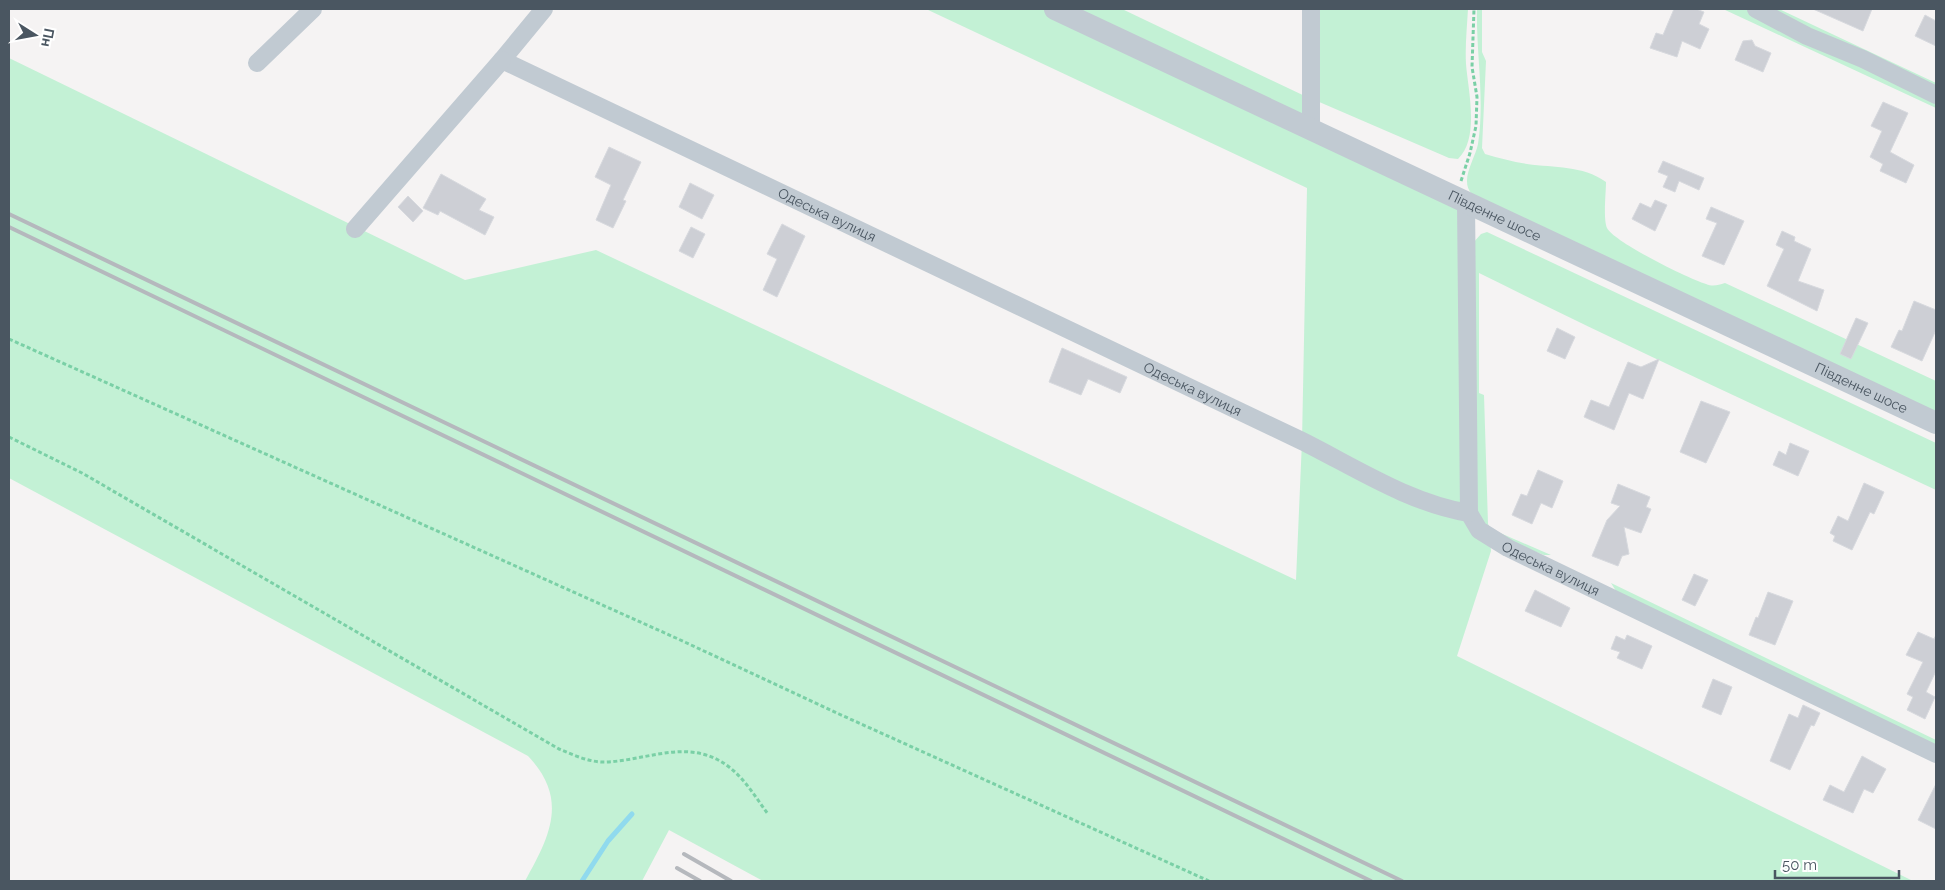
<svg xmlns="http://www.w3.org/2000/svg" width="1945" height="890" viewBox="0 0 1945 890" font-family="Raleway,sans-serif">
<rect width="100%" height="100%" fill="#f5f3f3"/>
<path fill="#c3f1d5" d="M926 9H1122L1309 98 1311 9H1468C1467 27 1465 46 1466 64 1468 90 1480 138 1458 159L1449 158 1310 98 1311 128 1466 202 1468 495 1490 538 1491 551 1457 656 1913 881H763L669 830 642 881H525C550 836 569 799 528 756L9 478V58L465 280 596 250 1296 580 1302 441 1307 188Z
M1477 9H1482V52L1486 61 1482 148 1485 154C1499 158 1513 162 1527 164 1555 168 1582 165 1606 182 1606 192 1603 219 1607 228 1614 242 1689 279 1706 284 1713 287 1718 285 1725 283L1936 381V414L1472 194C1459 181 1475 159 1478 144 1485 99 1476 54 1477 9Z
M1723 9H1749L1936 99V108Z
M1768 9H1779L1936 83V90Z
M1487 232 1936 443V490C1783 418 1630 348 1479 273V393L1484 395 1488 524 1491 529 1551 555H1544L1521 546 1487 529 1478 513 1475 476 1473 243 1481 234Z
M1611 583 1936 740V750L1616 591Z"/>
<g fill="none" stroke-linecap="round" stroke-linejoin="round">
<path stroke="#90daee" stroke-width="5" d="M582 881 608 841 632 814"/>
</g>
<path fill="#cdcfd5" stroke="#d7d9de" d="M1674 9H1696L1704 12 1699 24 1709 29 1700 49 1682 41 1677 57 1650 48 1656 33 1663 35Z
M1813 9H1872L1863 31Z
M1925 15 1936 21V46L1915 36Z
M1752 40 1755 46 1771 53 1763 72 1735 60 1743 41Z
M1883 102 1908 113 1890 152 1914 165 1906 183 1880 171 1883 164 1870 157 1882 131 1871 126Z
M609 147 641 162 623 200 626 201 613 228 596 220 611 185 595 177Z
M1663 161 1704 178 1699 190 1679 181 1675 192 1663 187 1668 176 1658 172Z
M441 174 486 199 479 210 494 217 485 235 440 211 438 215 423 208Z
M690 183 714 195 702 219 679 207Z
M408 196 423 211 413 222 398 207Z
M1655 200 1667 205 1655 231 1632 219 1640 203 1651 208Z
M1711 207 1744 221 1724 265 1702 256 1717 223 1706 219Z
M782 224 805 236 777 297 763 290 777 259 767 254Z
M691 227 705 234 693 258 679 251Z
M1782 231 1795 237 1794 241 1811 249 1798 281 1824 290 1817 311 1767 286 1784 249 1776 245Z
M1914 301 1936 310V330L1922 361 1891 347 1899 330 1902 331Z
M1856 318 1868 323 1851 359 1840 354Z
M1557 328 1575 337 1565 359 1547 351Z
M1062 348 1127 377 1120 393 1088 379 1081 395 1049 382Z
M1659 359 1643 399 1629 393 1614 430 1584 417 1591 400 1609 407 1628 362 1641 367Z
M1701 401 1730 412 1706 463 1680 452Z
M1790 443 1809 451 1798 476 1773 465 1779 451 1786 455Z
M1538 470 1563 481 1552 508 1541 503 1532 524 1512 515 1521 494 1527 496Z
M1864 483 1884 492 1874 514 1870 512 1852 550 1833 541 1835 536 1830 533 1838 516 1848 521Z
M1618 484 1650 497 1646 507 1651 509 1641 533 1624 527 1629 554 1622 556 1618 566 1592 556 1607 520 1620 506 1611 503Z
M1694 574 1708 580 1695 606 1682 600Z
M1535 590 1570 608 1561 627 1525 611Z
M1768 592 1793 601 1775 645 1749 635 1756 617 1758 618Z
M1918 632 1934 639 1936 635V671L1926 692 1935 697 1925 719 1907 710 1913 697 1907 694 1923 662 1906 655Z
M1627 635 1652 646 1642 669 1617 658 1620 652 1611 649 1616 636 1625 640Z
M1713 679 1732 687 1721 715 1702 707Z
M1803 705 1820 713 1814 726 1811 725 1790 770 1770 761 1789 714 1798 718Z
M1862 756 1886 769 1873 793 1864 789 1853 813 1823 800 1830 785 1844 792Z
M1936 784V829L1918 820Z"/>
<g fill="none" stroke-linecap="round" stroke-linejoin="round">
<path stroke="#7ad0a6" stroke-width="3" stroke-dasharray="4 2.5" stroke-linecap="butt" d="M1461 181 1470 153 1476 126 1477 97 1472 67 1474 9
M9 339 676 638 839 714 1209 881
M9 437 82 473 559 749C574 755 590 763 607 762 649 760 690 737 729 767 745 779 756 798 768 814"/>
<g stroke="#c1cad2" stroke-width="18">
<path id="s1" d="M544 9 502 60 1302 441C1356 468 1409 503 1469 513L1479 530 1508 548 1936 754"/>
<path d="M1756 9 1807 36 1863 59 1936 95"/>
<path d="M257 63 313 9"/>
<path d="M1311 128V9"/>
<path d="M1466 202 1469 513"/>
<path d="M355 229 502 60"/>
</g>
<path stroke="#c1cad2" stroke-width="22" id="s2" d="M1055 9 1936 423"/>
<path stroke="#b5b8bd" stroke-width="4" d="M9 214 1402 881
M9 227 1371 881
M684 854 731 881
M677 868 700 881"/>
</g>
<g text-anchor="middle" stroke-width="4.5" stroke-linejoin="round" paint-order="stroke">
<g font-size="14" fill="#4a5661" stroke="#fff">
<text dy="5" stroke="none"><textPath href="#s1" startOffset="426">Одеська вулиця</textPath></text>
<text dy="5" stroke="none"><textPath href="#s2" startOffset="486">Південне шосе</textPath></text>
<text dy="5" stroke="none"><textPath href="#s2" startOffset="891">Південне шосе</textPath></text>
<text dy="5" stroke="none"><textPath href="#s1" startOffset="831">Одеська вулиця</textPath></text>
<text dy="5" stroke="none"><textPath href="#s1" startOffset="1236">Одеська вулиця</textPath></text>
</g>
</g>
<rect width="1945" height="890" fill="none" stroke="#4a5661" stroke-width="20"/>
<g transform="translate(35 35) rotate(101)" stroke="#ffffff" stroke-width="4" paint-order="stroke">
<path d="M0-4L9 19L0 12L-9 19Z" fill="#4a5661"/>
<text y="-8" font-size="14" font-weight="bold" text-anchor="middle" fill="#4a5661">Пн</text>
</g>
<path d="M1775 870v8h124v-8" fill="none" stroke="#4a5661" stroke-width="2.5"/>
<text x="1782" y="870" font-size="15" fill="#4a5661" stroke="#ffffff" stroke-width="4" paint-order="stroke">50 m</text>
</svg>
